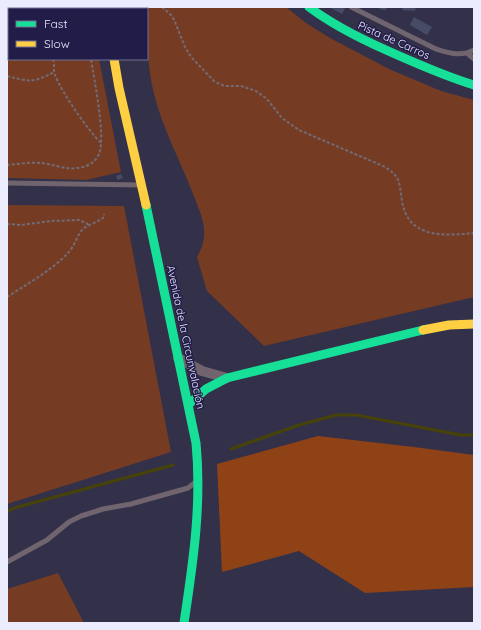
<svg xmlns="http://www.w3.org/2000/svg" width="481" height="630" viewBox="0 0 481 630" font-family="Quicksand,sans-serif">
<rect width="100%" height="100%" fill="#33304a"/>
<path fill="#753c23" d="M7 7H92V9H9V59H99L121 172 86 180 7 178Z
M140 7H286L306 23 330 38 389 69 441 91 474 100V297L264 346 207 291 197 257C201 250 204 243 204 234 205 222 199 210 195 199 182 164 163 130 154 94 147 66 147 38 147 9H141Z
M7 205 124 206 171 452 7 504Z
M58 573 84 623H7V589Z"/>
<path fill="#904217" d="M318 436 414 447 474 455V587L365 593 299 551 222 572 217 464Z"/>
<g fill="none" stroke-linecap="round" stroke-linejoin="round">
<path stroke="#474308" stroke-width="3" d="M231 449 299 425 336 415H356L461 435H474
M7 512 14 508 173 465"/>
</g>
<path fill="#474b66" d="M329 7H346L342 14Z
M377 7H387L386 10H382Z
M403 7H416L415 11 402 10Z
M414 17 432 27 427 35 410 25Z
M121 174 123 178 118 180 116 176Z"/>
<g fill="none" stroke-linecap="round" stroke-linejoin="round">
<path stroke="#736b76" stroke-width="2" stroke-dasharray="3 2" stroke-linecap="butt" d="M28 7 30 9
M84 7V9
M162 7 172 16 175 22 185 47 191 57 215 82 225 86H241L256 91 267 99 282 118 299 130 383 166C401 176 399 182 402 201 408 239 445 236 474 233
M53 59C55 64 53 70 55 75 62 93 87 129 101 143
M7 76C30 82 33 83 54 72
M7 165C18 164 30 162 41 163 53 164 65 170 77 168 87 167 95 163 99 154 106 137 94 79 91 59
M7 224 21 225 51 221 80 220 89 225
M7 297C27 284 51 271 68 253 74 247 78 234 82 230 88 224 97 223 104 217V214"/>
<path stroke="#70646e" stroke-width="5" d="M351 7 436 49C449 53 461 57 474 50
M467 53 474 59
M7 183 141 185
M7 562 47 540 69 522 81 516 103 509 131 504 188 488 197 481"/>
<path stroke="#70646e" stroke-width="10" d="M178 358 202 371 227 378"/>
<path stroke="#16e098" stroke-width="9" d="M107 7V9
M309 7C333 25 359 38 386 50 415 63 444 76 474 85
M146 205 196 443C202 504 193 563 184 623
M188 405 206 389 227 378 423 330"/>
<path stroke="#ffcf43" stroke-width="9" d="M114 59 119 88 146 205
M423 330 449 325 474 324"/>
</g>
<g text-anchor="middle" stroke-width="3" stroke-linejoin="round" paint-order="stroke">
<g font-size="11" fill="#ececff" stroke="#221c49">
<text transform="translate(394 40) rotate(24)" y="4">Pista de Carros</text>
<text transform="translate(186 337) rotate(78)" y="4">Avenida de la Circunvalación</text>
</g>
</g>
<rect width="481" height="630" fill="none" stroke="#ececff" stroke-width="16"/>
<rect x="8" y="8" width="140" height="52" fill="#221c49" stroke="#736f92"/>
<rect x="16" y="21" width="20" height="6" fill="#16e098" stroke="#736f92"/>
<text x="44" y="28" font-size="12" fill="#ececff">Fast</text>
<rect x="16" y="41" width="20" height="6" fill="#ffcf43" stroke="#736f92"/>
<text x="44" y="48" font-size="12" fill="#ececff">Slow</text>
</svg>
